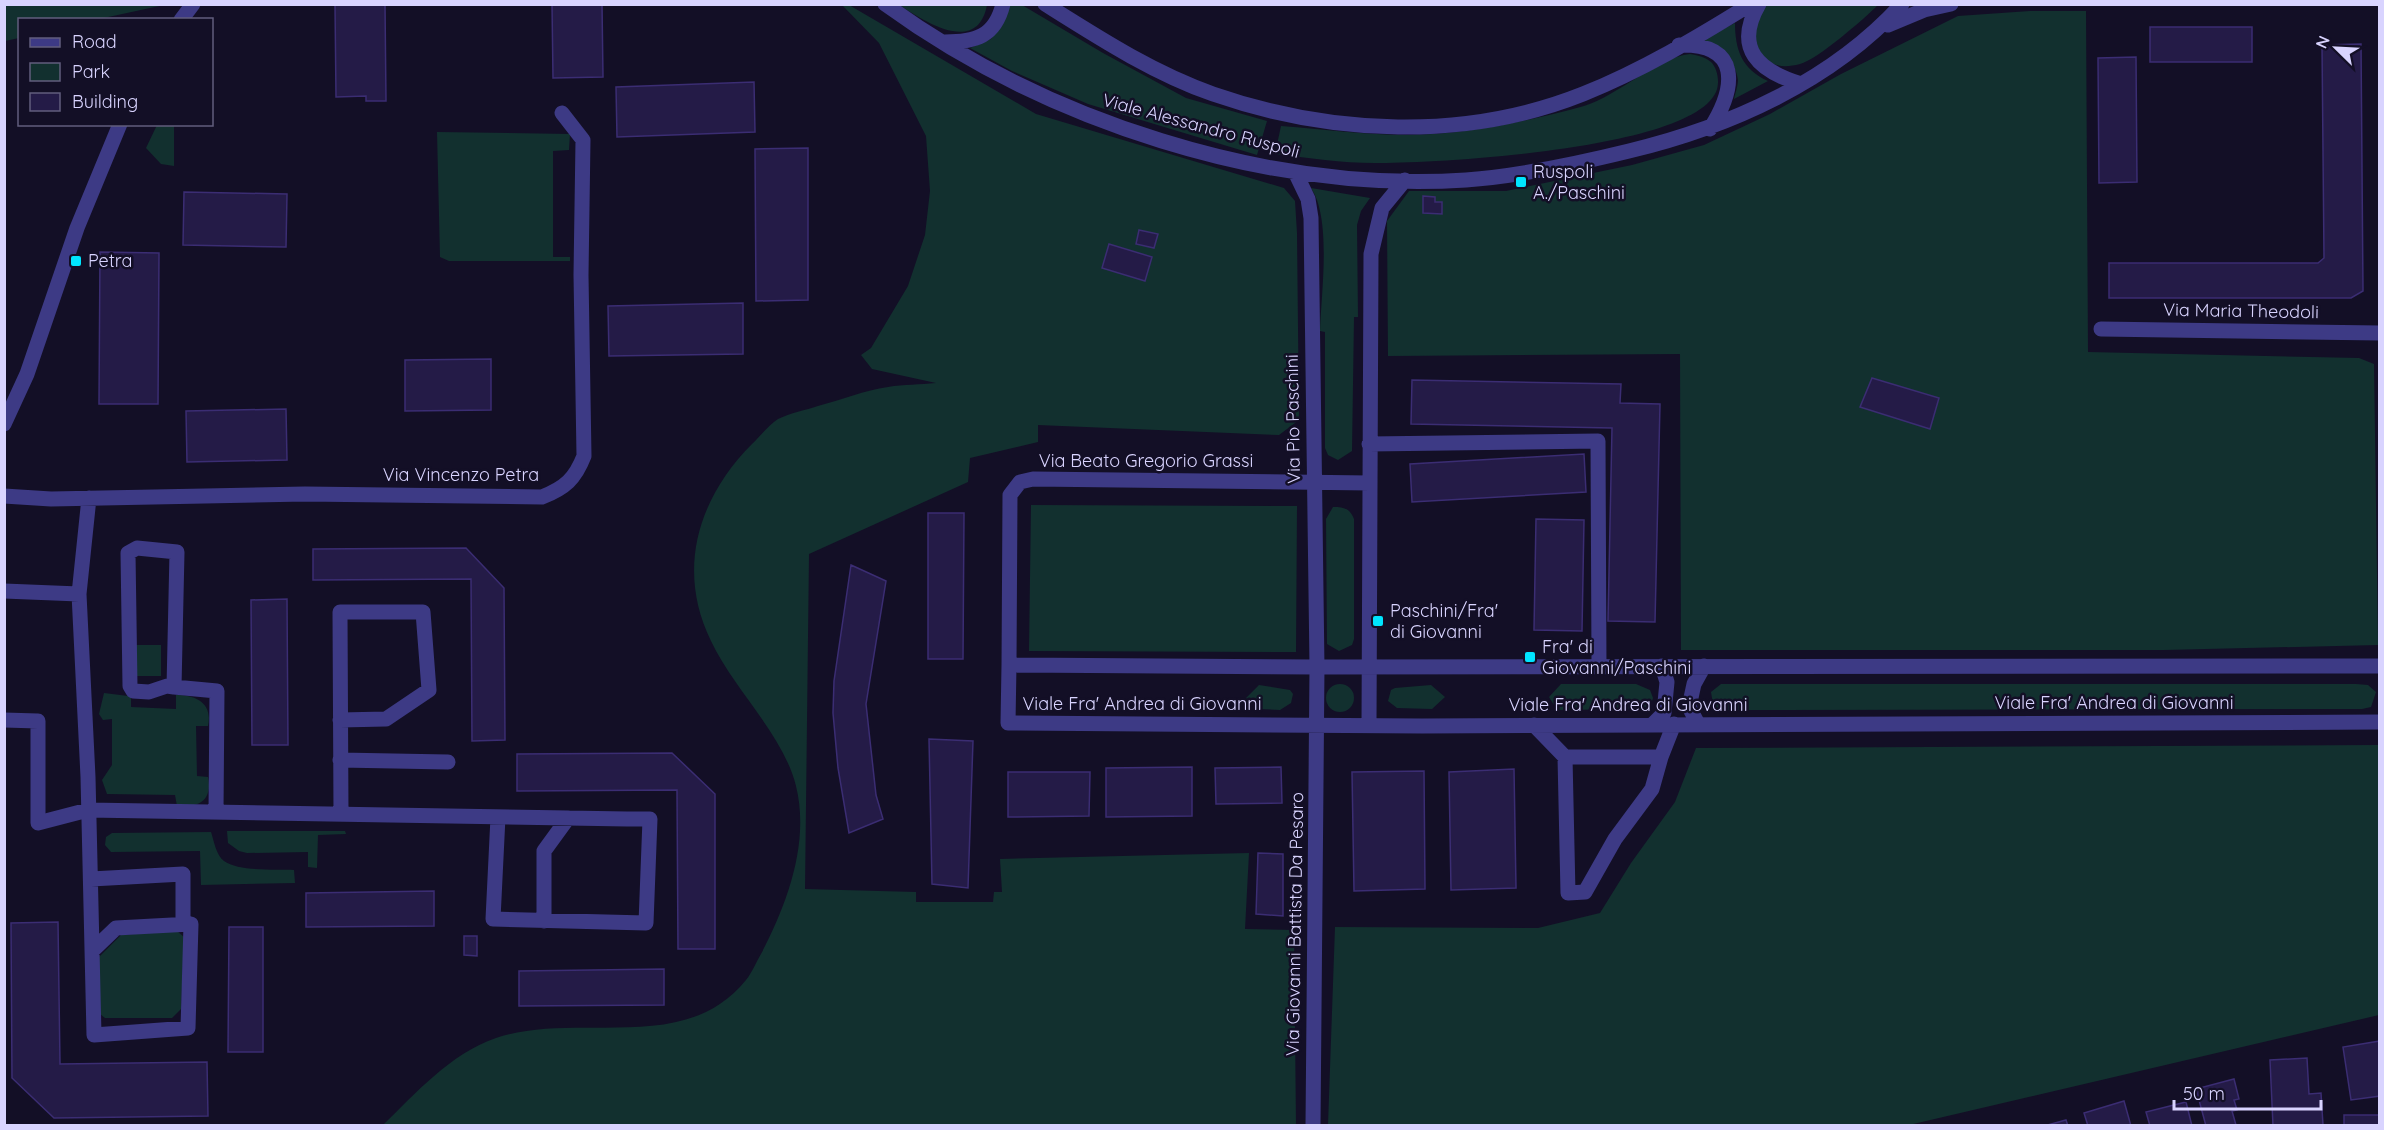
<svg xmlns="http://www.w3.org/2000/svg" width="2384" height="1130" viewBox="0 0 2384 1130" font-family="Quicksand,sans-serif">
<rect width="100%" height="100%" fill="#130f26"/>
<path fill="#12302f" d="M4 5 5 4 164 5 99 19 20 20 19 38 5 41Z
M842 5H849L1036 114 1284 188 1295 201 1297 233 1299 420 1279 435 1038 425V442L970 458 968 482 809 554 805 889 916 892V902H993L994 892H1002L1000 859 1249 853 1245 929 1294 930 1296 1125 382 1126C416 1093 450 1054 496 1038 577 1010 684 1057 746 980 752 973 756 962 761 954 787 904 810 843 796 786 784 736 733 688 711 641 676 570 698 498 752 444 760 436 769 425 778 419 790 413 806 410 818 406 841 400 865 390 888 387 904 384 920 385 936 383L872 369 861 355 871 348 908 286 925 235 930 191 926 136 879 43Z
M899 5H987C977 57 923 20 899 5Z
M1007 5H1022L1103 53 1186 98 1267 121 1257 155 1088 104 1012 71 970 48 991 39Z
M1767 5H1878C1865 18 1817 60 1800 64 1757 76 1743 35 1767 5Z
M2030 11H2086L2088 352 2359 358 2374 364 2378 645 2164 650H1681L1680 354 1388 356 1387 221 1409 191H1506L1632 165 1704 145 1770 114 1841 74 1958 16Z
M1735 23C1735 50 1742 69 1768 81L1734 99C1735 94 1738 86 1738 80 1736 62 1720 43 1702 40Z
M1690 54C1697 55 1705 57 1711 62 1718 69 1720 83 1716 92 1690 150 1437 163 1375 163 1342 163 1308 158 1275 154L1281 126C1323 129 1366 135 1408 135 1466 135 1529 121 1584 106 1618 96 1657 57 1690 54Z
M157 125H174V166L161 164 146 148Z
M437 132 570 134 569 150 553 151V257H570V261H449L440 257Z
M1311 188 1370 198 1361 211 1357 225 1358 317H1354L1352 451 1338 460 1328 455 1325 448V332L1320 331C1321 294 1332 219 1311 188Z
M1031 505 1297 506 1296 652 1029 651Z
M1333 507C1343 507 1350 508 1354 519V639L1352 645 1339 651 1327 644 1326 519Z
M134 645H161V676H134Z
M1561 684H1636L1650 690 1653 698 1651 704 1641 709 1557 710 1549 697Z
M1721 684H2356L2368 685 2376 692 2371 707 2362 709 1727 710 1718 708 1713 704 1711 692Z
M1326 698a14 14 0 1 1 28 0a14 14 0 1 1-28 0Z
M1259 685 1290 690 1293 694 1291 703 1280 710 1259 709 1246 698Z
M1431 685 1445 697 1432 709 1397 708 1388 701 1391 690 1395 688Z
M104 693 128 696 131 698V707L176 709V695C196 695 213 703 208 726H196L197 776 208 777C213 801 198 808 177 806L175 795 107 794 102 780 112 765V719L103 720 99 714Z
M2379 745V1015L1909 1125H1328L1335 927 1538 928 1600 913 1631 863 1675 802 1696 748Z
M227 831H345L346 834 318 835 317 868 308 867V852L247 853 239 851 228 843Z
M211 832C214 841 216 855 224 861 239 872 277 869 294 870L295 883 201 885 200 851 111 852 105 845 106 837 112 833Z
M177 931 184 937 181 1009 172 1018H105L100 1014 97 959 121 935Z"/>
<path fill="#241b47" stroke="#3b2d73" stroke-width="1.5" d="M335 4H385L386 101H366V96L336 97Z
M552 4H602L603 77 553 78Z
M2150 27H2252V62H2150Z
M2361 44 2363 291 2351 298H2109V263H2318L2324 258 2322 45Z
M2136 57 2137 182 2099 183 2098 58Z
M754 82 755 132 617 137 616 87Z
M808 148V300L756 301 755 149Z
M184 192 287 194 286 247 183 245Z
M1423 196 1435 197V202H1442V214L1423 213Z
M1139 230 1158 234 1154 248 1136 244Z
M1109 244 1152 257 1145 281 1102 268Z
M100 252 159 253 158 404H99Z
M743 303V354L609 356 608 306Z
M491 359V410L405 411V360Z
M1872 378 1939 398 1930 429 1860 407Z
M1412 380 1621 384 1620 403 1660 404 1655 622 1608 621 1612 428 1411 424Z
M286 409 287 460 187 462 186 411Z
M1584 454 1586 492 1412 502 1410 464Z
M928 513H964L963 659H928Z
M1536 519 1584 520 1582 631 1534 630Z
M466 548 504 588 505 740 472 741 471 579 313 580V549Z
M851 565 886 581 866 704 876 795 883 819 849 833 838 768 833 713 834 681Z
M287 599 288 745H252L251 600Z
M929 739 973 741 968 888 932 884Z
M672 753 715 794V949H678L677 790 517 791V754Z
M1192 767V816L1106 817V768Z
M1281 767 1282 803 1216 804 1215 768Z
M1514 769 1516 888 1451 890 1449 772Z
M1424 771 1425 889 1354 891 1352 772Z
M1008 772H1090L1089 816 1008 817Z
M1258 853 1283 854V916L1256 914Z
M434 891V926L306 927V893Z
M58 922 60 1064 207 1062 208 1116 54 1118 12 1078 11 923Z
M229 927H263V1052H228Z
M464 936H477V956L464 955Z
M664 969V1005L519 1006V971Z
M2380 1041V1096L2351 1100 2343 1047Z
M2307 1058 2309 1094 2321 1093 2323 1125 2273 1126 2270 1060Z
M2234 1079 2239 1099 2234 1100 2237 1110 2232 1111 2236 1125 2206 1126 2196 1089Z
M2124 1101 2131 1126H2088L2084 1113Z
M2186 1102 2192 1126H2150L2146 1112Z
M2344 1115H2380V1126H2344Z
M2066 1120 2068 1126H2044Z"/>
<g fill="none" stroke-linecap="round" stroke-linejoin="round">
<path stroke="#3d3a85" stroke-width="15" d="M885 4C1046 121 1267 193 1466 180 1521 176 1576 164 1629 151 1729 127 1831 82 1902 4
M1045 4C1099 38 1153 73 1213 94 1331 135 1465 141 1583 94 1641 71 1698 37 1751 4
M1759 4C1733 49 1759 71 1801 84
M181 20 193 4
M1888 25 1924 10 1951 4
M945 42C975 42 995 37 1003 4
M1679 45C1742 43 1736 88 1710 129
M1296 174 1308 199 1311 218 1317 667 1313 1126
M2101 329 2380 333
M4 424 27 374 77 228 120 124
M1369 444 1598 441 1599 665
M4 496 51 499 305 494 542 497C565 488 575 479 584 456L581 275 583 140 562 113
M89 498 79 594 88 777 94 1035 188 1028 191 924 116 928 92 951
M4 591 79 594
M1009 665 1010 495 1020 482 1033 479 1370 483
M2380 666 1317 667 1009 665 1008 723 1422 726 2380 722
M174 687 167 686 149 692 133 691 130 686 128 553 137 548 177 552 174 687 217 691 216 812
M4 720 38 721V823L88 810 627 819H650L646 923 493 919 498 817
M340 720 386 719 429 690 423 612H340L341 814
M1369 724 1371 254 1382 208 1405 180
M1698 724 1689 707 1694 684 1704 666
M1534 725 1565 757 1568 893 1585 892 1615 839 1652 789 1661 757 1674 724
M1652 725 1664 713 1667 682 1662 666
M1565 757H1661
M340 760 448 762
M91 879 183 874V924
M544 921V851L568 818"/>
</g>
<g fill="#00e5ff" stroke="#130f26" stroke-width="2">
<rect x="1515" y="176" width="12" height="12" rx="3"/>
<rect x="70" y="255" width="12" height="12" rx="3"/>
<rect x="1372" y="615" width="12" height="12" rx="3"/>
<rect x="1524" y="651" width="12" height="12" rx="3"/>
</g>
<g text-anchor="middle" stroke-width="5" stroke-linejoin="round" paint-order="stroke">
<g font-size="18" fill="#d9d4ff" stroke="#130f26">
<text transform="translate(1201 126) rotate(15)" y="6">Viale Alessandro Ruspoli</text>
<text transform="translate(2241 311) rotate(1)" y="6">Via Maria Theodoli</text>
<text transform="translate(1293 419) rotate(-91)" y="6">Via Pio Paschini</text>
<text x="1146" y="467">Via Beato Gregorio Grassi</text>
<text x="461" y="481">Via Vincenzo Petra</text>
<text x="2114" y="709">Viale Fra' Andrea di Giovanni</text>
<text x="1142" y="710">Viale Fra' Andrea di Giovanni</text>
<text x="1628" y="711">Viale Fra' Andrea di Giovanni</text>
<text transform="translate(1295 924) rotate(-89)" y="6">Via Giovanni Battista Da Pesaro</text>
</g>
<g font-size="18" fill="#d9d4ff" stroke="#130f26" text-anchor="start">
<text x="1533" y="178">Ruspoli<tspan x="1533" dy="21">A./Paschini</tspan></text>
<text x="88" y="267">Petra</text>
<text x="1390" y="617">Paschini/Fra'<tspan x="1390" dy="21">di Giovanni</tspan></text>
<text x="1542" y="653">Fra' di<tspan x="1542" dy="21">Giovanni/Paschini</tspan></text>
</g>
</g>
<rect width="2384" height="1130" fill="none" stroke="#d9d4ff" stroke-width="12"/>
<rect x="18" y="18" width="195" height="108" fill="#130f26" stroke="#625e7d" stroke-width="1.5"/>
<rect x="30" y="38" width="30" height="9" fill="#3d3a85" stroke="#625e7d" stroke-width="1.5"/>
<text x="72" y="48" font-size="18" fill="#d9d4ff">Road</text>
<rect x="30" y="63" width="30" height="18" fill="#12302f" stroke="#625e7d" stroke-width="1.5"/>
<text x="72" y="78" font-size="18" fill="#d9d4ff">Park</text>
<rect x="30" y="93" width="30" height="18" fill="#241b47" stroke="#625e7d" stroke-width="1.5"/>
<text x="72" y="108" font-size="18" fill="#d9d4ff">Building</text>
<g transform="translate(2336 48) rotate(294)" stroke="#130f26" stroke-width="4.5" paint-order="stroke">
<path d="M0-4.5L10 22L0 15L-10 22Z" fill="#d9d4ff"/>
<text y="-9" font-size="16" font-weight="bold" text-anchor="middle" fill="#d9d4ff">N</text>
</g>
<path d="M2174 1100v9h147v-9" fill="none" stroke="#d9d4ff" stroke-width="3"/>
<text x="2183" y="1100" font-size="18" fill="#d9d4ff" stroke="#130f26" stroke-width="4.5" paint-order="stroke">50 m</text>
</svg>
